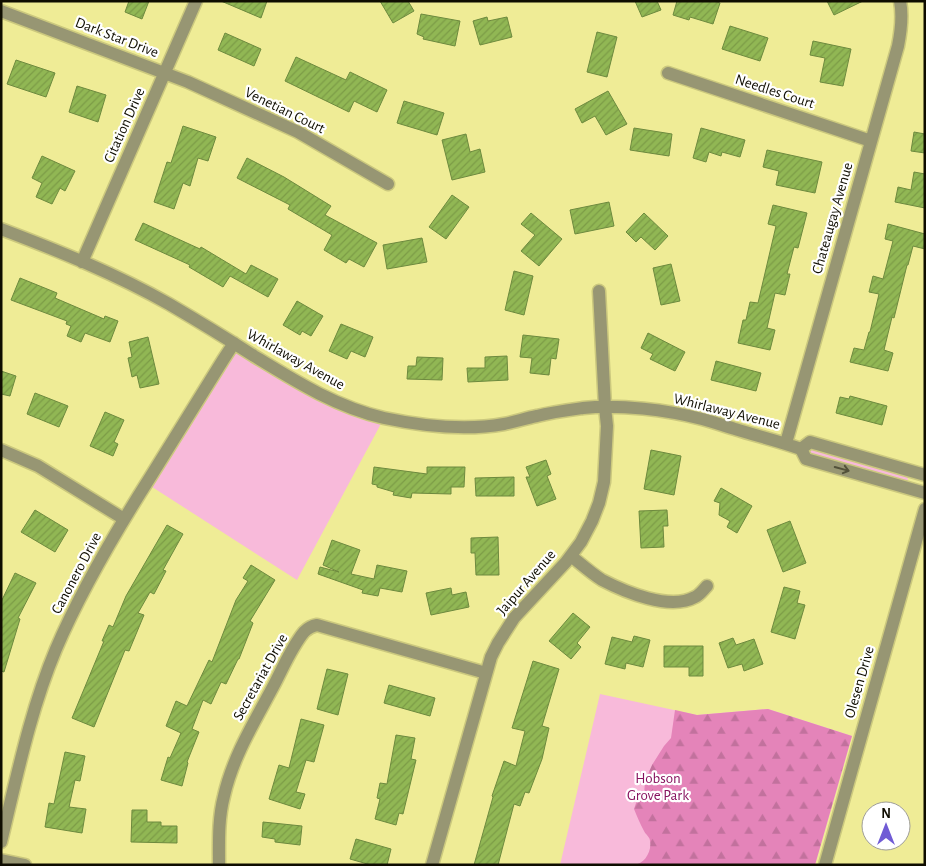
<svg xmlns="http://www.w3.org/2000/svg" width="926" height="866" viewBox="0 0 926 866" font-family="'Alegreya Sans',sans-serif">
<defs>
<pattern id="forest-firs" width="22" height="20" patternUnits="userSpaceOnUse" patternTransform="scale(1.25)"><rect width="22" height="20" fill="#e484b9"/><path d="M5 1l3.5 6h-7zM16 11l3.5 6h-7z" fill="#c2719d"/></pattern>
<pattern id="building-hatch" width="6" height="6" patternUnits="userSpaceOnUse" patternTransform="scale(1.25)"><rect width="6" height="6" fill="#91b754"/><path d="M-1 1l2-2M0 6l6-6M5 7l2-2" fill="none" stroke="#7c9c47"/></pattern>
</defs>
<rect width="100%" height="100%" fill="#efec96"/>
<path fill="#f8bada" d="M235 347 383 420 297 580 149 485Z
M809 448 907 476 908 480 907 482 809 454 806 450Z
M600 694 697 715 768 709 852 736 815 865H560Z"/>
<path fill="url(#forest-firs)" d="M768 709 852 736 815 865H634C644 864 652 852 650 841 650 837 646 835 644 831 640 824 637 816 634 809L637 800 644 795 645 781 652 765 664 746 671 738 675 710 697 715Z"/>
<path fill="url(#building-hatch)" stroke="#6d8a3e" d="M129 1H149L142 19 125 12Z
M221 1H267L261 18Z
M380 1H408L414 11 393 23Z
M635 1H657L661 10 642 17Z
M677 1H713L720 3 713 24 690 17 689 20 673 15Z
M827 1H863L834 15Z
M421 14 460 21 455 46 423 39 424 37 417 34Z
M487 17 488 21 507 17 512 37 480 45 473 21Z
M730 26 768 38 760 61 722 49Z
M597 32 617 37 607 77 587 72Z
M225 33 261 49 254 66 218 50Z
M813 41 851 49 843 86 820 82 825 58 810 55Z
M296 57 346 80 350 72 387 90 377 112 354 101 349 112 285 81Z
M16 60 55 73 46 97 7 84Z
M77 86 106 95 98 122 69 112Z
M608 91 627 124 606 135 595 116 582 123 575 109Z
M404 101 444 113 437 135 397 123Z
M183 126 216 137 208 161 198 158 190 186 183 183 174 209 154 202 167 162 171 163Z
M634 128 672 134 669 156 630 150Z
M701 128 745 140 740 157 722 152 721 156 709 152 706 162 693 158Z
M914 132 925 134V153L911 151Z
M466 134 470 152 480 149 485 172 452 180 442 140Z
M767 150 822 162 815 193 776 185 779 171 763 167Z
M42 156 75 171 65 191 60 188 52 204 36 197 42 183 32 178Z
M247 158 284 177 331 206 325 215 377 243 364 267 349 259 346 263 324 250 332 235 288 209 290 205 237 178Z
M914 172 925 174V208L895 202 898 187 911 190Z
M452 195 469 207 446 239 429 227Z
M609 202 614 226 575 234 570 210Z
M773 205 807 213 798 248 794 247 787 274H790L785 295 775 293 767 328 775 330 770 350 738 343 743 320H746L750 302 758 303 776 226 768 224Z
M531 213 562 239 539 266 521 251 535 235 521 224Z
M644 213 668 236 655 250 641 237 636 242 626 232Z
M143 223 200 249 201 247 246 274 251 265 278 279 268 297 230 276 223 287 189 267 190 265 135 240Z
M888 224 925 234V249L913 246 908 265H907L894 318 892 317 884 350 893 353 888 371 850 362 854 348 864 350 869 332H870L879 294 869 292 873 276 883 279 893 241 885 239Z
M422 238 427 262 387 269 383 245Z
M671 264 680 301 661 305 653 268Z
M514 271 533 276 524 315 505 310Z
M20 278 57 293 55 298 104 319 105 316 118 321 110 342 85 333 81 342 67 336 71 326 66 324 67 321 11 300Z
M297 301 323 316 311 336 302 331 300 335 283 325Z
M341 324 373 337 365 357 351 351 347 359 329 351Z
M648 333 685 352 675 371 650 359 653 354 641 348Z
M523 335 559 339 556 359 551 358 549 375 530 373 532 358 520 357Z
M148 337 159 384 140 388 137 375 132 377 128 358 132 357 129 342Z
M507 356 508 380 468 382 467 368H485V357Z
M417 357 443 358 442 380 407 379 408 366H416Z
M716 361 761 373 756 391 711 380Z
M1 371 16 376 10 396 1 394Z
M35 393 68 406 59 427 27 414Z
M850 396 887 406 882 425 836 413 840 397 849 399Z
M105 412 124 420 114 442 118 444 113 456 90 446Z
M651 450 681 456 674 495 644 489Z
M546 460 551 474 547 476 556 499 537 506 526 477H530L526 467Z
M374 467 427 474V467H465L464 487H451V494L412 493 411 498 393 495 394 492 377 487V485L372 484Z
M514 477V496H476L475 478Z
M721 488 752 506 737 533 727 527 730 521 719 515 720 503 714 501Z
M35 510 68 530 55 552 21 532Z
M667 510 668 526H663L664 547 641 548 639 511Z
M790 521 806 563 783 572 767 530Z
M167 525 183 534 163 570 166 571 154 594 150 592 138 613 144 615 129 651 125 650 94 727 72 718 104 641H102L109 625 113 627 126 596Z
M498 537 499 575H476L475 553H471V538Z
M332 540 360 550 351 574 374 579 377 565 407 571 402 592 380 588 378 596 362 593 363 590 318 574 320 567 339 572 323 565Z
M251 565 275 580 250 621 253 623 239 659H238L226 684 221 682 211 704 203 700 192 729 199 732 187 762 188 763 182 786 161 780 168 757 170 758 181 733 166 726 176 701 187 706 209 660 212 662 236 600 248 581 243 578Z
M15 573 36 583 18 618 20 619 4 672 1 671V602Z
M784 587 800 591 797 603 805 605 795 639 771 632Z
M451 588 452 595 466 592 469 607 431 615 426 593Z
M573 613 590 627 577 643 581 647 571 659 549 641Z
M634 636 650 640 643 667 626 663 625 669 605 664 612 637 632 642Z
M733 638 736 645 754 639 763 664 744 671 742 664 728 668 719 643Z
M664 646H703V676H689V667H664Z
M533 661 559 669 542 726 549 728 542 759 529 793 525 792 520 806 514 804 498 865H474L493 797 492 796 504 761 516 766 525 731 512 728Z
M327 669 348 674 338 715 317 709Z
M389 685 435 698 430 716 384 703Z
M301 719 324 725 314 762 306 760 296 792 305 794 300 809 269 799 279 765 289 768Z
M396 735 415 738 411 759 416 760 403 814 399 813 396 825 375 819 380 799 377 798 380 783 387 784Z
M65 752 85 756 80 781 75 780 69 807 86 809 82 833 45 827 49 803 54 804Z
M132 810H147V822H161V826H177V843L131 842Z
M263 822 302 826 300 845 275 842V839L262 837Z
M356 839 391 849 387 865H371L350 859Z"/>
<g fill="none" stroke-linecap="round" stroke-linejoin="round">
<defs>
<path id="minor" d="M1 11 188 82 298 132 388 184
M668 73 871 141
M1 229C59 251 116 274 169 304 198 321 226 338 254 356 295 381 336 407 384 418 422 426 465 431 504 424 515 422 526 418 537 416 552 412 568 410 583 408 620 404 667 410 702 419 714 422 724 426 735 429 757 436 779 441 801 449L806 459 925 493
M82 262 196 1
M786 443 898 46C901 31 903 16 900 1
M801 449 810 442 925 475
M1 450 38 466 124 519
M571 556C581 564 591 573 602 580 625 592 670 611 695 597 700 595 703 590 707 586
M1 842C17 776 30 711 56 649 82 588 116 531 151 476 175 437 199 398 223 360L234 343
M1 860 25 865
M219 865C219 842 218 819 224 796 233 756 255 721 274 685 283 668 291 648 304 632 308 628 311 626 317 625L486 673
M432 865 491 657 498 643 514 618 566 562 581 542 592 521 599 503 604 482 607 426 605 407 599 291"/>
<path id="tertiary" d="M825 865 925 509"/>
</defs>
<use href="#minor" stroke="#cbc87e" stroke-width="15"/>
<use href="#tertiary" stroke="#cbc87e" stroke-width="15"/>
<use href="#minor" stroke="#979673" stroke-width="12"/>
<use href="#tertiary" stroke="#979673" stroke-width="12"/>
</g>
<defs><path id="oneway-shaft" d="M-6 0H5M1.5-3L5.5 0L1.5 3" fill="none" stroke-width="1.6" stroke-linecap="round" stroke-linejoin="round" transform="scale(1.25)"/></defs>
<use stroke="#53523a" href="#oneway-shaft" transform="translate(842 469) rotate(15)"/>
<g text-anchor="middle" stroke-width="4.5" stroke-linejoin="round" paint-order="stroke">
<g font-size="15" fill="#0f0d00" stroke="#fff">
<text transform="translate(117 37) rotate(21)" y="5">Dark Star Drive</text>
<text transform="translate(775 91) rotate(18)" y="5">Needles Court</text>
<text transform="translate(285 110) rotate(26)" y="5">Venetian Court</text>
<text transform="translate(124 125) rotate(-66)" y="5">Citation Drive</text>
<text transform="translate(832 218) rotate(-74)" y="5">Chateaugay Avenue</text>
<text transform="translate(296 359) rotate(29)" y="5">Whirlaway Avenue</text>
<text transform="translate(727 411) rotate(14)" y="5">Whirlaway Avenue</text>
<text transform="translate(76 573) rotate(-62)" y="5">Canonero Drive</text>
<text transform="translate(526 582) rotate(-49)" y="5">Jaipur Avenue</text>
<text transform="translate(260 677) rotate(-61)" y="5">Secretariat Drive</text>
<text transform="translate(859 682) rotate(-74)" y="5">Olesen Drive</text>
</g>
<g font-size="15" fill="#87135f" stroke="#fff">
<text x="658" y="783">Hobson<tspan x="658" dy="17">Grove Park</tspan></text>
</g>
</g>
<rect width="926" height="866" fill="none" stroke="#0f0d00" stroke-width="5"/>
<g transform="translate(886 826)"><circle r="24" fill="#ffffff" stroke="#9f9e99"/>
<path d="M0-4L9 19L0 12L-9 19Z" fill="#705bd5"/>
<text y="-8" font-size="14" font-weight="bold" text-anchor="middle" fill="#0f0d00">N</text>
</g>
</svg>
